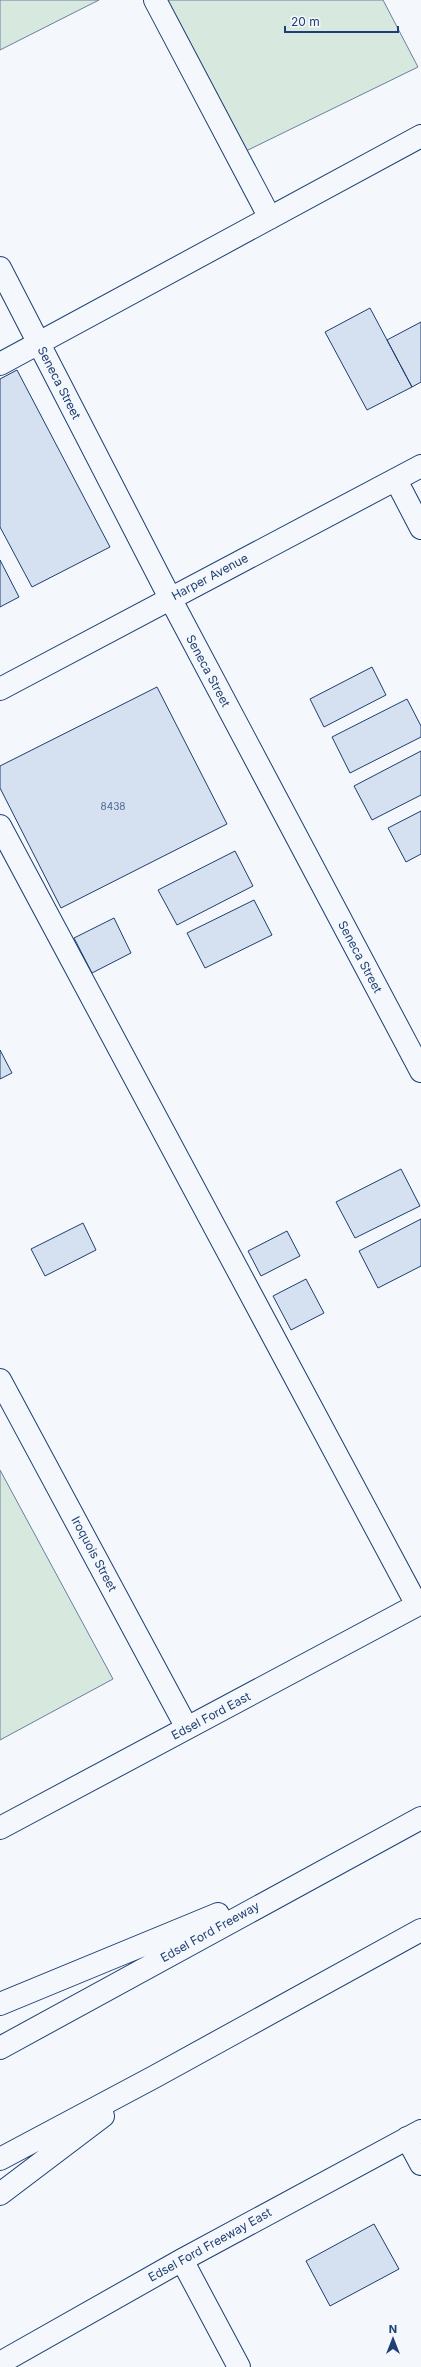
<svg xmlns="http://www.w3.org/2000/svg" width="421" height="2367" viewBox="0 0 421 2367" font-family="Inter,sans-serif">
<rect width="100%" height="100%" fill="#f4f7fb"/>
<path fill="#d7e8df" stroke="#687fa3" d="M0 0H99L0 50Z
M166 0H383L418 67 244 152Z
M0 1470 113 1679 0 1740Z"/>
<path fill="#d5e0f0" stroke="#1d3f73" d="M370 308 412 387 367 410 325 332Z
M421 322V382L412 387 387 340Z
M17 370 110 547 32 587 0 527V379Z
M0 560 19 597 0 607Z
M372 667 386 695 324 727 310 699Z
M157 687 227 824 61 908 0 788V766Z
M407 699 421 726V737L350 773 332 737Z
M421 751V795L372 820 354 786Z
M421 811V854L406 862 388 828Z
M235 851 253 886 177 925 158 890Z
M254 900 272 935 205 968 187 933Z
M114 918 131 953 92 973 74 938Z
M0 1050 12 1073 0 1079Z
M401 1169 420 1206 355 1238 336 1202Z
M421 1219V1266L378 1288 359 1251Z
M83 1223 96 1250 45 1276 31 1249Z
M287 1231 300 1256 261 1276 248 1251Z
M306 1279 324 1313 291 1330 273 1296Z
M374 2224 399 2269 330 2306 306 2261Z"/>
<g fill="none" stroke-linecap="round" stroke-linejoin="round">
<defs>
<path id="minor" d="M155 0 270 218
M0 268 170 598 421 1071
M0 364 421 136
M396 480 421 528
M0 689 421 466
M0 826 417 1605
M0 1380 187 1728
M0 1828 421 1603
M407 2138 421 2164
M182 2260 239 2367
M0 2363 182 2260 421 2131"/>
<path id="highway" d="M0 2004 218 1914
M0 2048 421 1818
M0 2159 154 2077 421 1930
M0 2194 103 2116"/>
</defs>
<use href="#minor" stroke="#1d3f73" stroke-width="24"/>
<use href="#highway" stroke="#1d3f73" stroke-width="24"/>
<use href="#minor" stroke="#f4f7fb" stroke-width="22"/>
<use href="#highway" stroke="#f4f7fb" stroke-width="22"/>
</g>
<g text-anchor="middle" stroke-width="3" stroke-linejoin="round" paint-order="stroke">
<g font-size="10" fill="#4b6792">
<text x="113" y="810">8438</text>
</g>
<g font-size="12" fill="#1d3f73" stroke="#f4f7fb">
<text transform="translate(59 383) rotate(63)" y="4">Seneca Street</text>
<text transform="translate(210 577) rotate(-28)" y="4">Harper Avenue</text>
<text transform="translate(208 671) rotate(62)" y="4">Seneca Street</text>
<text transform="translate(360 957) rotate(62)" y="4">Seneca Street</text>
<text transform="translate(94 1554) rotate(62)" y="4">Iroquois Street</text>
<text transform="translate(211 1716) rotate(-28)" y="4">Edsel Ford East</text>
<text transform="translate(210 1932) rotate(-29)" y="4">Edsel Ford Freeway</text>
<text transform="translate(210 2245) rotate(-29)" y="4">Edsel Ford Freeway East</text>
</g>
</g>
<g transform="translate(393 2339)" stroke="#f4f7fb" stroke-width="3" paint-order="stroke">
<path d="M0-3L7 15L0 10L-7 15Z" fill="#1d3f73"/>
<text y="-6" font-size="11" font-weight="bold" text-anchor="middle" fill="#1d3f73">N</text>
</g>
<path d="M285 26v6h113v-6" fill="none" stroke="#1d3f73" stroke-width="2"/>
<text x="291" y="26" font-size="12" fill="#1d3f73" stroke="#f4f7fb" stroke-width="3" paint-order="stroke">20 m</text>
</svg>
